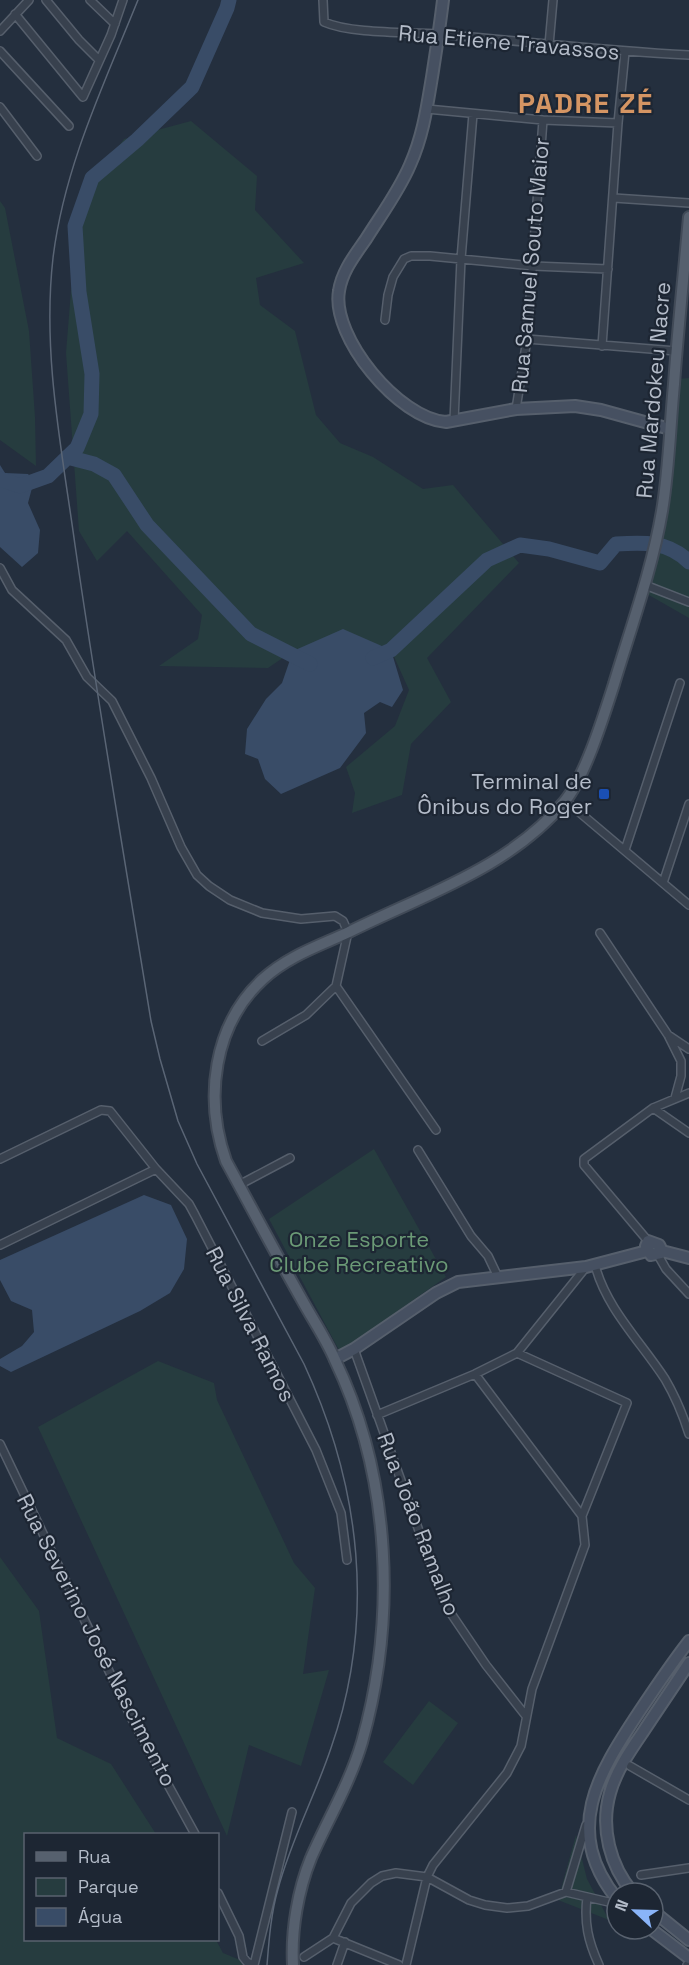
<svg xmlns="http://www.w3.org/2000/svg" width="689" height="1965" viewBox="0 0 689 1965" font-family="'Space Grotesk',sans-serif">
<rect width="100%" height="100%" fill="#242f3e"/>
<path fill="#263c3f" d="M191 121 257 176 255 210 304 263 256 278 260 305 295 331 316 415 340 443 373 457 423 489 453 485 519 563 427 658 451 702 411 744 402 795 352 813 355 793 346 767 395 726 409 690 391 650 293 651 268 668 159 666 198 639 202 615 127 531 97 561 79 531 66 353 78 203 124 139Z
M0 201 5 208 29 331 35 417 36 466 0 440Z
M689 378V618L640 590 662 522 677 379Z
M374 1149 446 1277 340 1352 269 1219Z
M158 1361 214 1383 217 1400 294 1563 315 1588 303 1674 329 1670 301 1766 249 1745 227 1836 38 1427Z
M0 1557 39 1611 57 1738 111 1764 156 1834H26V1940H216L223 1953 245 1962 246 1965H0Z
M429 1701 458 1723 413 1785 383 1762Z
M576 1835 587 1879 609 1920 558 1900Z"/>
<path fill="#394c67" d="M0 465 5 473 28 474 38 485 32 488 28 503 40 530 38 553 22 567 0 547Z
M343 629 391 650 403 690 392 707 380 702 364 713 366 733 340 768 281 794 265 779 258 759 245 754 247 729 266 699 282 683 293 651Z
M144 1195 171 1205 187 1239 184 1269 170 1293 140 1311 11 1372 0 1366V1359L22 1346 34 1332 32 1310 11 1301 0 1280V1260Z"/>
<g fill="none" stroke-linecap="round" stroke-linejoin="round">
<path stroke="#394c67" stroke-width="15" d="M67 457 94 464 114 475 147 525 251 634 310 664
M0 479 20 486 48 476 77 448 91 414 92 374 79 292 75 226 92 178 137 140 192 87 227 8 229 0
M373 658 391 650 487 560 520 545 549 549 600 563 616 544C644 542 668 541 689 562"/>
<defs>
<path id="street" d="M46 0 79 40 99 60
M90 0 115 24
M323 0 324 22C351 34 407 32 438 34 522 41 605 51 689 55
M15 14 83 97 111 35 123 0
M0 31 29 0
M549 45 553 0
M0 51 69 126
M0 107 37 156
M427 109 543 120 618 123
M614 198 689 203
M385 320 388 295 393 277 404 259 411 256H430L533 266 608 269
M527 339 676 351
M602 346 618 123 625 52
M516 409 527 339 543 120
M454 421 461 259 473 114
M0 568 12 590 66 640 87 677 112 701 151 778 181 847 197 875 209 886 230 900 262 913 301 919 335 916 343 921 348 932 336 986 306 1015 262 1041
M645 585 689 602
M566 801 689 905
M625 850 680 683
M663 883 689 804
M600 933 668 1035 681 1061V1076L675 1098
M336 986 436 1130
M668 1035 689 1049
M653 1108 689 1133
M418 1150 471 1236 488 1256 498 1277
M0 1159 101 1110 110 1111 156 1169 189 1204 195 1215 316 1450 341 1513 347 1560
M239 1185 290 1158
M648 1241 584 1165V1159L653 1108 689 1093
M0 1245 156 1169
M658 1255 666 1269 689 1294
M595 1265C606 1308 641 1342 665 1379 675 1396 683 1415 689 1434
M354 1349 433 1570 450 1612 486 1665 526 1716
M475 1374 582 1516
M377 1415 475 1374 517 1353 586 1267
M0 1444 133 1721 195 1834
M630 1766 689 1800
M641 1875 689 1868
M566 1892 586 1825
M218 1893 239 1936 243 1957 247 1962 253 1965
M587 1897C584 1923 588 1941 599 1965
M333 1938 399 1965
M304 1957 333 1938 351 1903 371 1883 382 1876 396 1873 427 1877 469 1900 485 1905 507 1908 528 1906 566 1892 617 1904
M254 1965 292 1812
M337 1965 345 1942
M406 1965 427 1877 433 1865 507 1773 521 1746 532 1689 585 1545 582 1516 627 1403 517 1353
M687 1965 689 1964"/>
<path id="secondary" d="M443 0C440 26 436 51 432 77 427 107 423 136 410 165 399 191 381 215 366 239 355 255 342 271 339 291 331 337 399 419 446 422L516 409 575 406 601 410 670 429
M648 1241 659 1245 662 1251 661 1253 651 1255 646 1246Z
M662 1251 689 1258
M335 1359 354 1349 436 1293 458 1282 586 1267 647 1251
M633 1893C610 1866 600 1828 610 1793 616 1771 630 1751 643 1732 658 1709 674 1686 689 1663
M617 1899C562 1831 598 1774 639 1712 655 1688 671 1664 689 1641
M653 1911 689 1940
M651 1929 689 1958"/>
<path id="primary" d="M293 1965C291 1930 298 1890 311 1858 328 1819 350 1783 362 1742 397 1618 391 1477 335 1360 326 1339 313 1320 302 1300 276 1254 251 1207 226 1161 204 1099 213 1025 263 979 288 956 319 946 349 932 423 895 510 868 565 801 585 777 604 715 614 684 631 627 652 570 662 511 669 470 670 426 674 384 678 328 684 273 689 217"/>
</defs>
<use href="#street" stroke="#565f6c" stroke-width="10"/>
<use href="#secondary" stroke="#565f6c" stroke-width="14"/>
<use href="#primary" stroke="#414a57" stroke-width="14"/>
<use href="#street" stroke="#38414e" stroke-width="7"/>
<use href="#secondary" stroke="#465061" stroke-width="10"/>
<use href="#primary" stroke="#56606e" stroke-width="10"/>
<path stroke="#5a6575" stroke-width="1.5" d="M138 0C104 84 64 167 53 258 42 354 62 450 75 545 98 704 125 862 151 1021L160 1059 178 1121 197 1164 304 1364C361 1487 376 1619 331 1748 315 1796 291 1840 278 1889 271 1913 269 1940 267 1965"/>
</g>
<rect fill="#1a4fb4" stroke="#1d2633" stroke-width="2" x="598" y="788" width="12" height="12" rx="3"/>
<g text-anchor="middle" stroke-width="4.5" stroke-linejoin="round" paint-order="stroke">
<g font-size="22" fill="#b4bcc9" stroke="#1d2633">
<text transform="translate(509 42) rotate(5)" y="8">Rua Etiene Travassos</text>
<text transform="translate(530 265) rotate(-85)" y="8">Rua Samuel Souto Maior</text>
<text transform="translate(653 390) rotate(-85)" y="8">Rua Mardokeu Nacre</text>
<text transform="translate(251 1324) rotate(63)" y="8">Rua Silva Ramos</text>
<text transform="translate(419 1524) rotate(69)" y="8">Rua João Ramalho</text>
<text transform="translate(97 1640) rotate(63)" y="8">Rua Severino José Nascimento</text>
</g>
<g font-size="22" fill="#b4bcc9" stroke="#1d2633" text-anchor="end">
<text x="592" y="789">Terminal de<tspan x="592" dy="25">Ônibus do Roger</tspan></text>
</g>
<g font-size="22" fill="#6b9a76" stroke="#1d2633">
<text x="359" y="1247">Onze Esporte<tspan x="359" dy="25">Clube Recreativo</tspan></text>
</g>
<g font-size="28" font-weight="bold" letter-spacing="1.5" fill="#d59563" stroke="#1d2633">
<text x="586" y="113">PADRE ZÉ</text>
</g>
</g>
<rect x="24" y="1833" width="195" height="108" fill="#1d2633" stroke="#59626f" stroke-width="1.5"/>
<rect x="36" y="1852" width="30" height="9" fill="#56606e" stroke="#59626f" stroke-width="1.5"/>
<text x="78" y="1863" font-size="18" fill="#b4bcc9">Rua</text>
<rect x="36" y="1878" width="30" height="18" fill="#263c3f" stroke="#59626f" stroke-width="1.5"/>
<text x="78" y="1893" font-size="18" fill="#b4bcc9">Parque</text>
<rect x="36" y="1908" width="30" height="18" fill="#394c67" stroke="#59626f" stroke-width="1.5"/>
<text x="78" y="1923" font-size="18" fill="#b4bcc9">Água</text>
<g transform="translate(635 1911) rotate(292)"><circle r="28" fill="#1d2633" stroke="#59626f" stroke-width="1.5"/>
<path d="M0-4.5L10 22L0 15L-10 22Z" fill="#8ab4f8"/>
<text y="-9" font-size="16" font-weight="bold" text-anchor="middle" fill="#b4bcc9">N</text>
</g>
</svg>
